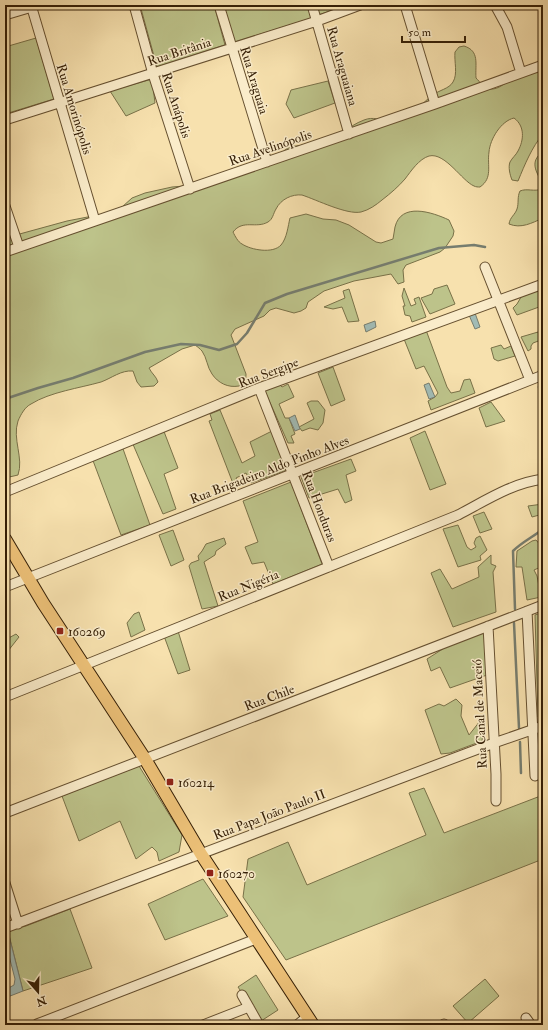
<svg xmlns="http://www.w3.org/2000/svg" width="548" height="1030" viewBox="0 0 548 1030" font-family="'IM FELL Double Pica',serif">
<rect width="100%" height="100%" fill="#f7e1ae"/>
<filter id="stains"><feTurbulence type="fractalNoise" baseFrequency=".005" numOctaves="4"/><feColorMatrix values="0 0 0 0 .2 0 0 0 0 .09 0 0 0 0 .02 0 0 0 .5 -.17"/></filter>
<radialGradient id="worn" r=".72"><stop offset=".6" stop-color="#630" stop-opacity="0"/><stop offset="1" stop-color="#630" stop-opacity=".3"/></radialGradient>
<path fill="#bdc38a" stroke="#797148" d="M140 5H214L225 45 157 67Z
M223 5H309L312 18 235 42Z
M315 5H348L318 15Z
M36 38 54 99 5 114V47Z
M464 46C480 51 475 64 476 78 480 82 484 88 490 89 499 90 505 82 513 79 522 74 533 74 543 70V134C532 147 525 164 518 181L512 180C510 175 508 167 510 162 512 158 516 155 518 151 524 140 525 126 514 118 501 121 490 139 489 152 487 166 493 178 480 187 478 187 476 187 474 186 462 181 445 152 429 156 419 159 411 171 405 179 398 187 391 193 382 200 376 205 369 210 361 212 347 215 317 200 302 195 292 194 281 199 276 209 273 214 273 219 268 222 256 229 243 219 233 232 235 236 238 242 242 244 251 250 273 254 281 245 287 238 288 226 290 218L306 214 323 219 336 220 349 225 376 242 381 243 393 239C394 235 394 231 395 227 401 202 432 212 449 220L454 231 453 236 445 248 440 252 406 265 403 270 404 282 398 284 391 274 354 281 324 291 308 302 306 308 301 311 294 313 276 308 270 310 264 316 235 329 231 335 246 374C246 380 245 384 239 386 228 388 218 383 212 374 207 367 207 358 202 351 200 349 198 347 195 345L182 349 149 368C152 374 156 376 158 382L154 386 141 387 137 382 133 371C121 370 112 378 101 382 80 388 50 392 31 404 25 407 21 414 18 421 12 439 24 458 18 475L5 478V238L67 221 103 214 122 207 132 198 145 193 172 187 197 185 280 156C288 141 304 148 318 144 335 140 348 126 364 120 374 116 379 121 388 119 395 118 413 111 419 107 424 103 428 98 433 95 439 90 449 89 453 82 458 74 454 61 455 52L459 47Z
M152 79 155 103 126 116 110 91Z
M328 81 335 103 294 118 286 104 291 90Z
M543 152V184C536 172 529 161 543 152Z
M543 184V218C532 223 521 229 509 224 510 217 515 215 517 209 519 203 517 197 520 191 527 188 534 192 542 189Z
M447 285 455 304 430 314 421 298 432 294 434 289Z
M543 286V315L539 307 517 315 513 308 517 304 524 292Z
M404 288 411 306 416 304 414 299 419 297 426 317 412 322 410 316 405 315 403 306H405L402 296Z
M349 289 359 321 348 322 342 307 333 309 324 307 345 298 343 291Z
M426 330 447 387 451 393 460 391 464 380 470 379 475 393 431 410 428 401 435 397 438 393 424 366 416 369 404 339Z
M538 332 541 340 533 343 531 346V349L528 351 521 337Z
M501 345 504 349 511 346 515 356 498 361 494 359 491 348Z
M333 367 345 400 331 406 318 373Z
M279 384 282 387 288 384 294 397 279 404 285 418H289L295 434 291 436 294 443H288L264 389Z
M311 401H318L325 410 323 423 318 430 310 428 302 431 299 427 314 419 307 403Z
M491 402 505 421 486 427 479 408Z
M220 410 242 463 255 456 250 442 272 431 287 470 251 483 246 473 236 478 239 485 234 486 209 421 212 420 210 414Z
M163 429 178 468 164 474 176 509 163 514 132 442Z
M425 431 446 484 430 490 410 438Z
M122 446 150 525 121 535 92 458Z
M351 459 356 471 346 475 352 500 345 503 338 489 309 498 301 477Z
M291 482 322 564 273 584 264 562 252 564 245 547 258 542 243 501Z
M543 504V514L532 517 528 506Z
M484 512 492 529 480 533 473 516Z
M458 525 467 547 471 550 476 547 474 543 476 538 480 536 487 550 480 556 481 560 458 567 443 529Z
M173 530 184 560 171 566 159 535Z
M224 538 226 544 216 551 215 555 204 562 218 606 202 609 189 566 191 563 199 560 198 556 202 551 206 544Z
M536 540 542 547H543V566L534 570 537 576 541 597 527 600 522 567H516L517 551 532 541Z
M491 555V564L496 566 493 572 496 612 453 627 431 573 440 569 452 589 479 577 478 567Z
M139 612 145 630 131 637 127 623 134 614Z
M543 612V715L538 717 535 615Z
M178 631 190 670 178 674 164 636Z
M485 632 487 675 450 688 440 667 431 671 427 659 449 645Z
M16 634 19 637 8 651 5 652V640Z
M456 699 462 705 461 716 469 735 480 721 484 726 482 741 450 753 441 754 425 710 439 704 444 706Z
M139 766 182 835 179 852 159 861 157 852 152 847 136 859 120 821 79 841 62 796Z
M424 788 444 833 543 795V859L286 960 243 897 248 859 288 842 307 885 426 835 409 793Z
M203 879 228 916 165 940 148 904Z
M70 909 92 968 23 991 8 931 26 926Z
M256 975 278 1010 261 1021 238 987Z
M485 979 499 996 468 1023 453 1006Z"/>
<path fill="#a1bbb5" stroke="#767d6f" d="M475 313 480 327 475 329 469 315Z
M375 321 376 327 366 332 364 325Z
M429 383 435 397 429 399 424 385Z
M295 415 300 429 295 431 289 418Z
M5 920 23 991 5 998V990L14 985 15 979 5 940Z"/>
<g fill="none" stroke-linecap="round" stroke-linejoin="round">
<path stroke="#767d6f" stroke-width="2.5" d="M539 387 543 391
M5 399 38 388 73 378 145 352 181 344 200 345 219 350 237 344 247 333 265 303 287 294 439 248 474 245 485 247
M515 609 513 551C522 542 533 537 543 529
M514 623 519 728
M520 742 521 773"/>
<defs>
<path id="minor" d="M31 5 95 221
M134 5 153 74 190 189
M219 5 267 162
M312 5 349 134
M405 5 435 104
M495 5 507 27 521 73
M5 15 32 7
M5 120 317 21 360 5
M5 206 19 247
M5 252 435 104 543 65
M485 267 530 380
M259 388 329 567
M5 492 259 388 543 284
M5 587 543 375
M527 611 535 776
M488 626 496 774V801
M5 697 458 515C485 501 512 483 543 479
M5 813 543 605
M5 883 18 924
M5 928 494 743 543 726
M242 995 259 1025
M526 1018 531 1025
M37 1024 256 939
M444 1024 445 1025
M203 1025 249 1007
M297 1025 307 1017"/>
<path id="major" d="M5 539 43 603 145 759 201 854 313 1025"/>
</defs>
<use href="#minor" stroke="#665030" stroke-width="11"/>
<use href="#major" stroke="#351f06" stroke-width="14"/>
<use href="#minor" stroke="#faecca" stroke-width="9"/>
<use href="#major" stroke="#ecc077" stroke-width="12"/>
</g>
<g fill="#8f2418" stroke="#faecca" stroke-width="1.5">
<rect x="56" y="627" width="8" height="8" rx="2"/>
<rect x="166" y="778" width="8" height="8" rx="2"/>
<rect x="206" y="869" width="8" height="8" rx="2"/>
</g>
<g text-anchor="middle" stroke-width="3" stroke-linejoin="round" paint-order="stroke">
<g font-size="13" fill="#351f06" stroke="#faecca">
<text transform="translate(179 51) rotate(-18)" y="5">Rua Britânia</text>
<text transform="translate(343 66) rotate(74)" y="5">Rua Araguaiana</text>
<text transform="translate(255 80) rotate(73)" y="5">Rua Araguaia</text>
<text transform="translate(177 105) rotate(72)" y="5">Rua Anápolis</text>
<text transform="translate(75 109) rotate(73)" y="5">Rua Amorinópolis</text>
<text transform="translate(270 147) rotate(-19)" y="5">Rua Avelinópolis</text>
<text transform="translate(268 372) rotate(-21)" y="5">Rua Sergipe</text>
<text transform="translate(269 469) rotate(-21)" y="5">Rua Brigadeiro Aldo Pinho Alves</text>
<text transform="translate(320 506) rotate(69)" y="5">Rua Honduras</text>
<text transform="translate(248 585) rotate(-22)" y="5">Rua Nigéria</text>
<text transform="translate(269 697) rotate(-21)" y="5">Rua Chile</text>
<text transform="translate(479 714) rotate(-93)" y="5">Rua Canal de Maceió</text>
<text transform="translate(269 814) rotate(-21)" y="5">Rua Papa João Paulo II</text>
</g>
<g font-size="13" fill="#351f06" stroke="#faecca" text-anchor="start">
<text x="68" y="636">160269</text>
<text x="178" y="787">160214</text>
<text x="218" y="878">160270</text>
</g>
</g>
<rect width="548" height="1030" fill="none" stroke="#f7e1ae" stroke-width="20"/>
<rect x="6" y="6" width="536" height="1018" fill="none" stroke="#351f06" stroke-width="2"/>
<rect x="10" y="10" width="528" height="1010" fill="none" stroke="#351f06"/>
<g transform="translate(38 992) rotate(160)" stroke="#faecca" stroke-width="3" paint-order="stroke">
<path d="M0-3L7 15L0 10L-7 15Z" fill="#351f06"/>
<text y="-6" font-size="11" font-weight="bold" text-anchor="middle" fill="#351f06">N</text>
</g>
<path d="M402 36v6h63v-6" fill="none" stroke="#351f06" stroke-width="2"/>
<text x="408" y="36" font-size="12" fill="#351f06" stroke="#faecca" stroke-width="3" paint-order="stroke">50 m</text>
<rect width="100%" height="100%" filter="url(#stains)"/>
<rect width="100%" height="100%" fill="url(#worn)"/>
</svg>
